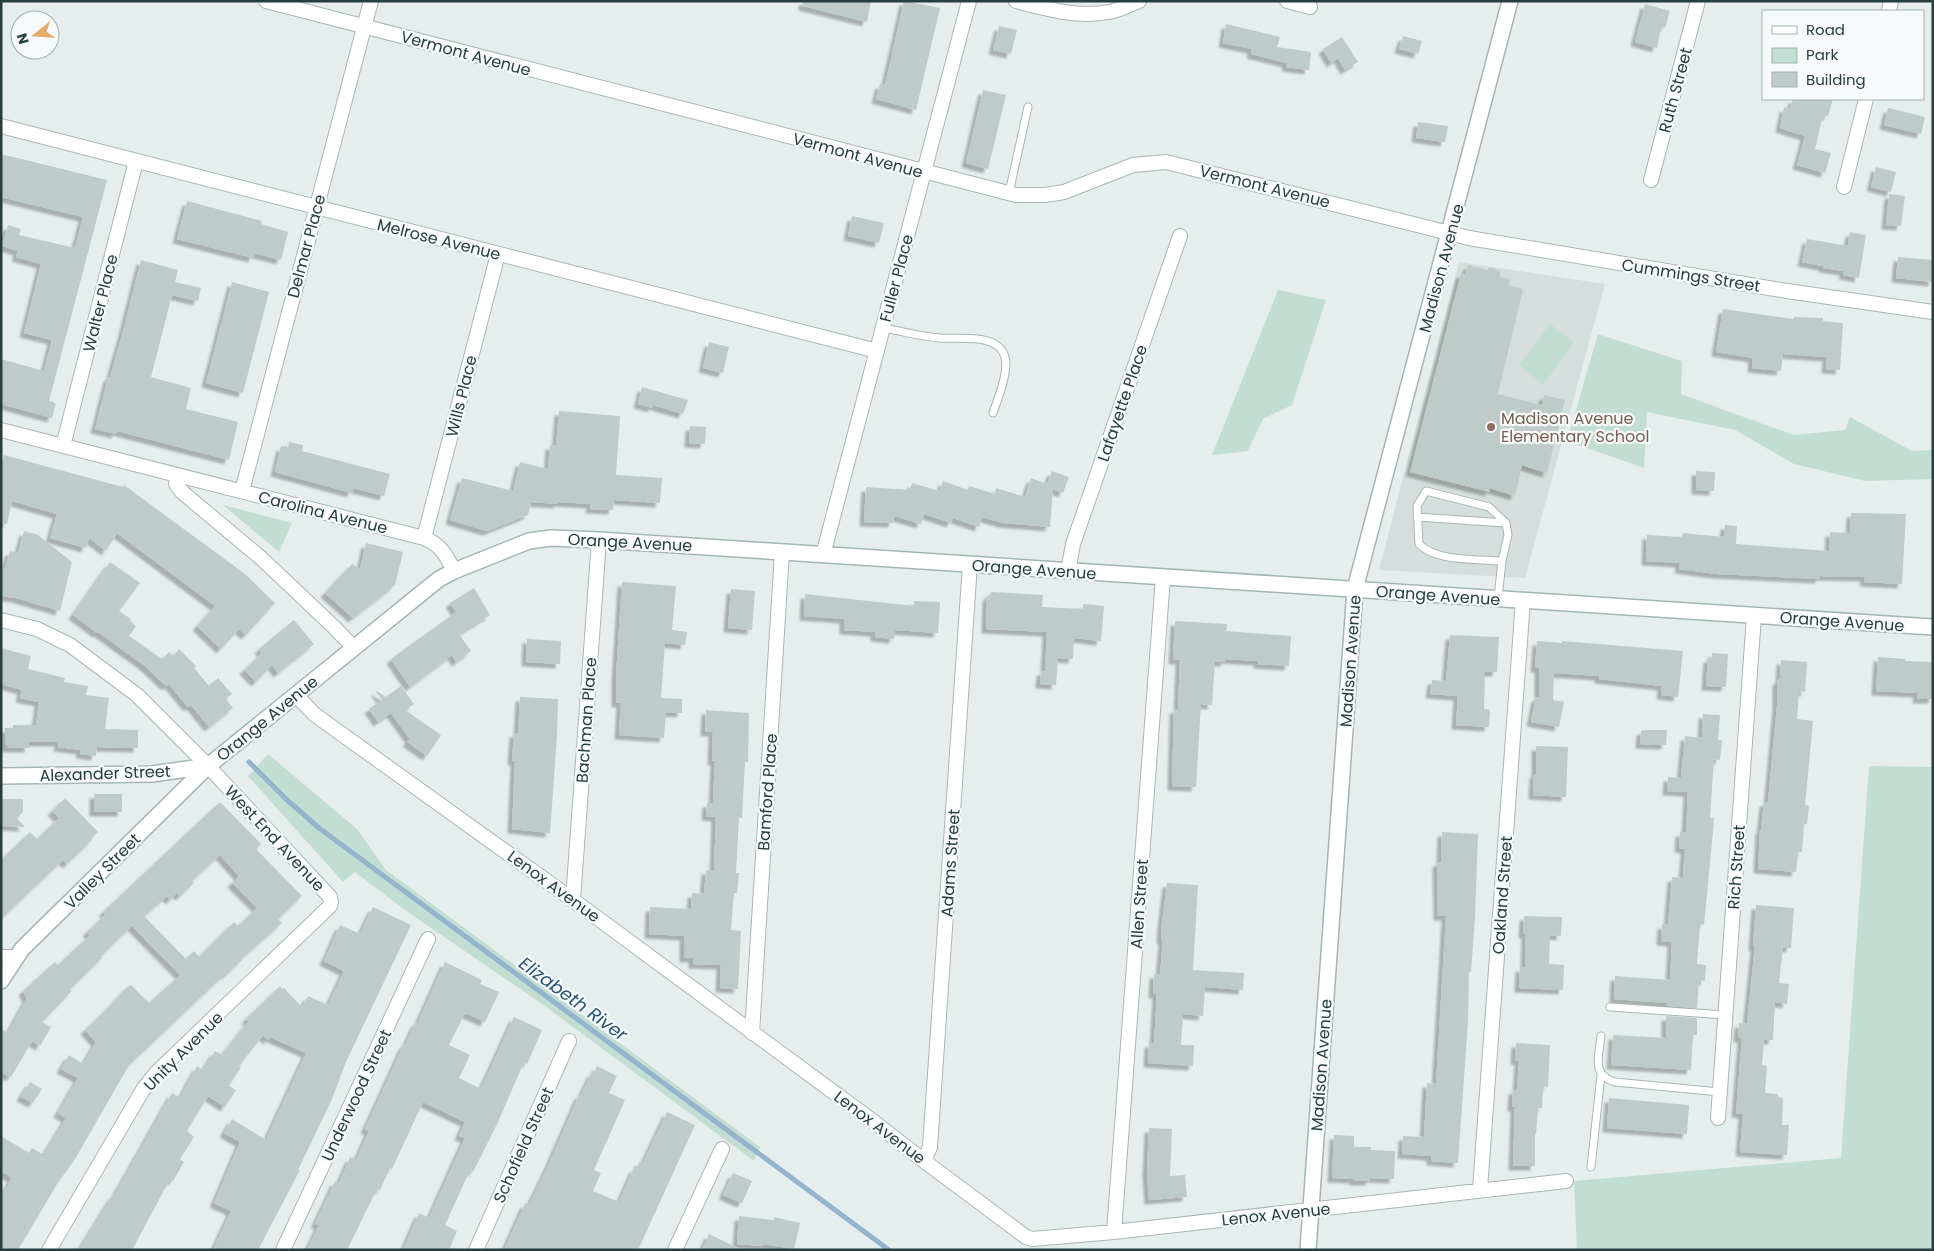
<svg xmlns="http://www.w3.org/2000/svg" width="1934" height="1251" viewBox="0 0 1934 1251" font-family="Poppins,sans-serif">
<defs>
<filter id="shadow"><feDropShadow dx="-4.5" dy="4.5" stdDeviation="1" flood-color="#0004"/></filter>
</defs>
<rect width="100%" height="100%" fill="#e6eeed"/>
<path fill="#d5dedc" d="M1459 262 1605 284 1525 578 1379 570Z"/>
<path fill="#c2ddd1" d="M1278 290 1326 300 1292 405 1263 419 1248 451 1212 455Z
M1550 324 1574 342 1543 385 1519 365Z
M1598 334 1682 361 1681 394 1793 435 1845 430 1850 417 1912 451 1933 450V479L1865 481 1794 464 1735 430 1647 412 1644 468 1567 441Z
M223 505 292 523 279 552Z
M268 754 357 829 386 870 760 1147 754 1161 538 1001 409 913 355 872 343 882 248 776Z
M1869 766 1933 767V1250H1577L1574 1181 1841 1158Z"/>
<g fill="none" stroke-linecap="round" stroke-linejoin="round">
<path stroke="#94b4cd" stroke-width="5" d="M249 762 286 799 319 828 889 1250"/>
</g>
<path fill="#bfcbc9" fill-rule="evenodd" filter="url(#shadow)" d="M803 1H871L867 22 803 6Z
M904 1 940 8 916 110 876 99 880 84 885 85Z
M1645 4 1670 11 1665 28 1661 27 1657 48 1635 42Z
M1226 24 1280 37 1277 47 1311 52 1309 70 1286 67 1287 63 1251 54 1252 49 1223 43Z
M999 26 1017 30 1011 54 993 50Z
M1403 36 1422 41 1418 54 1399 49Z
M1342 37 1358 62 1345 70 1338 58 1331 63 1323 49Z
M983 90 1006 95 988 169 966 163Z
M1793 99H1833L1828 116 1823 115 1815 149 1831 153 1825 173 1797 165 1805 136 1780 128 1784 107 1790 109Z
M1888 108 1925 117 1921 134 1884 125Z
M1418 122 1448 126 1445 142 1416 138Z
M1 154 107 180 49 401 56 403 52 418 1 404V359L44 371 52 340 24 333 41 264 16 257 18 251 2 246 8 225 21 229 19 235 75 248 83 217 1 197Z
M1876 167 1896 172 1891 192 1871 187Z
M1889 194 1905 196 1901 226 1886 225Z
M187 201 262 221 261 224 288 232 281 260 254 253 253 258 177 239Z
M852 216 884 223 879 243 848 236Z
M1850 232 1866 235 1859 278 1843 275 1844 271 1823 268V266L1802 262 1807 239 1848 246Z
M1898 257 1933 260V282L1896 278Z
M141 260 178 270 175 282 201 288 198 301 172 295 151 377 191 388 186 409 238 422 229 460 117 431 116 434 95 429 108 377H110L122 335Z
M1468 265 1488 270 1489 267 1500 271V277L1510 279 1509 285 1523 289 1498 394 1542 405 1544 395 1565 400 1547 473 1522 465 1515 496 1490 488V492L1410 472 1461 273 1465 274Z
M232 282 269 292 243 393 206 383Z
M1723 309 1793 319 1794 317 1823 318V321L1843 323 1840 370 1826 369 1827 357 1783 354 1781 371 1752 368 1753 358 1716 352Z
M709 342 729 347 723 373 703 368Z
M642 387 688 400 683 414 653 405V408L638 404Z
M559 411 620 416 616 475 662 478 660 503 614 500 613 510 590 509 591 504 558 502V504L531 502 528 515 487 531 450 520 462 478 513 491 520 462 548 469 550 445 556 446Z
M690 426 706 427 705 444 689 443Z
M289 442 303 445 302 451 390 474 384 496 353 488 352 493 275 472 281 446 288 448Z
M4 455 123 487 124 485 245 574 275 603 246 635 239 629 221 649 197 626 215 606 117 533 106 551 89 538 86 548 50 538 57 514 12 501 7 524 1 523V469Z
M1052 471 1069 477 1063 493 1053 489 1050 527 1003 523 982 517 979 527 953 518 951 523 924 514 921 524 894 516 893 523 864 522 866 487 910 490 912 483 940 491 943 481 968 490 969 486 995 494 996 488 1025 497 1031 478 1047 484Z
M1696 471 1715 472 1714 491 1696 490Z
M1851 513 1906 514 1902 584 1864 582 1865 577 1820 576V579L1717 574 1679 569 1680 563 1646 561 1647 535 1682 537 1683 533 1724 537 1725 525 1737 526 1736 544 1829 551 1830 532 1850 533Z
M24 531 38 535 72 562 60 611 16 598 1 596V568L5 569 10 551 18 553Z
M366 543 403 552 395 585 353 618 325 593 352 564 360 569Z
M110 562 140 583 119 611 131 619 130 621 136 626 129 636 162 659 169 652 173 656 179 649 196 666 194 668 209 686 218 678 232 694 226 699 233 708 209 727 191 705 188 707 169 684 166 686 145 666 98 632 97 633 73 615Z
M622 582 676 586 672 630 687 632 685 645 665 643 661 698 682 699V713L666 712 664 738 619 735 621 703H616V677Z
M474 588 490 615 459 634 471 651 456 662 452 655 410 687 391 659 456 612 450 603Z
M731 589 755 591 752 630 728 628Z
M992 592 1043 595 1042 607 1083 609V604L1104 606 1101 641 1074 638 1073 659 1058 658 1056 685 1040 684 1041 671H1045L1047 632 986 629 987 597Z
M805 594 914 606V601L940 602 938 633 895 630 894 639 875 637V632L844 630V619L804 616Z
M294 620 314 644 278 673 272 665 256 682 244 670 262 653 259 649Z
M1175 621 1227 624 1226 631 1291 636 1289 666 1258 664V661L1225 659V662H1215L1212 705 1201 704 1196 787 1172 786 1174 709H1178L1180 660H1173Z
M1450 635 1499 637 1497 672H1485L1484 709 1490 710 1489 727 1456 725 1458 696 1430 694 1432 680 1446 681Z
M527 639 561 641 560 664 526 662Z
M1537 641 1562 643V641L1683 651 1678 697 1661 695 1662 686 1599 679V676L1554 673 1553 700 1564 702 1559 727 1531 722 1536 697H1539V668H1535Z
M1 648 31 656 28 669 65 678 64 682 88 686 86 695 109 698 105 729 138 730V748L97 747 96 756 80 754 81 750 58 747 59 742H29V748H7V745H5V728H13V725H36L39 702 20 698 22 690 1 684Z
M1712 653 1728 654 1726 687 1706 686 1708 658H1712Z
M1878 657 1905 659V661L1933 662V699H1917L1918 693 1876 691Z
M1781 660 1807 662 1805 692 1799 691 1797 719 1813 721 1805 805 1809 806 1807 824H1804L1802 852H1798L1796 872 1758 869 1760 830H1761L1764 802H1768L1777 706V681L1780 679Z
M401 686 414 704 405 710 441 735 427 756 407 742 410 739 391 713 378 722 369 709 382 700 376 692 377 691 386 697Z
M520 697 558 699 557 736 550 833 512 829 515 761H512L514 733H518Z
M706 710 749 713 748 762H745L742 818H739L736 873H739L737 893H734L731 930 741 931 738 989 720 988 721 965 693 964V958H684V936L649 934 650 907 691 909 692 893 704 894 706 870 714 871 716 817 706 816 707 803H713L715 761H712L713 732H705Z
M1703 714 1720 715 1718 740H1722L1720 760 1714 759 1710 818H1714L1713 832 1704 925 1700 924 1697 964 1706 965 1705 981 1699 980 1697 1008 1667 1006V1003L1614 999 1615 976 1670 980 1672 942 1661 941 1662 924 1668 925 1672 877 1683 878 1685 849 1679 848 1680 832H1686L1688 792 1667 791 1668 777 1681 778 1685 736 1702 738Z
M1645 730H1667L1666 745 1640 744 1641 731Z
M1536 746 1568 747 1566 797 1533 795 1534 774H1536Z
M94 794H122V812H94Z
M65 798 98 832 91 838 92 840 67 864 63 860 1 919V860L30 832 37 839 59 818 52 811Z
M1 799H23V812L17 818 25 827 1 826Z
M220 802 261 844 256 849 302 896 278 919 282 923 241 959 242 960 226 975 225 974 129 1065 75 1159 57 1184 18 1250H1V1197L12 1178 1 1171V1136L29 1153 32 1148 42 1154 43 1152 45 1153 66 1118 58 1113 78 1078 61 1069 69 1055 83 1064 96 1042 85 1030 108 1008 128 986V987L131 985 149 1003 180 975 132 926 101 956 102 958 70 989 72 991 42 1022 51 1027 40 1046 32 1041 11 1077 1 1072V1029L8 1033 27 998 23 991 55 962 58 965 90 935 87 932 106 914 103 912ZM220 855 239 876 232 883 257 908 238 926 234 922 199 957 194 951 186 959 144 916 167 896 170 900 177 893 180 896 194 883 192 881Z
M1442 832 1478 834 1475 917 1471 972H1469L1468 1021 1458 1163 1431 1161V1156L1402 1154 1403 1136 1424 1137 1427 1083 1436 1084 1446 916H1438L1437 862H1441Z
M1167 883 1198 885 1193 970 1244 973 1243 990 1205 987 1203 1016 1183 1014 1181 1045H1194L1193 1066 1148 1063 1149 1043H1154L1157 994H1153L1154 974H1160L1163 940 1161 939 1162 923Z
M1756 905 1794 908 1791 948H1783L1779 983 1789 984 1787 1004 1775 1002 1773 1040H1764L1762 1065 1767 1066 1765 1093 1778 1094V1097L1783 1098 1782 1125H1789L1787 1155 1740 1152 1743 1114 1736 1113 1742 1038H1738L1739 1023 1747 1024 1755 946H1753Z
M373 907 411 925 346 1062 332 1099 298 1170H300L258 1250H213L231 1211 214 1203 240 1142 224 1133 232 1119 266 1140 306 1053 270 1037 268 1040 263 1035 239 1066 241 1067 229 1086 236 1090 225 1107 208 1096 187 1131 194 1137 180 1159 184 1162 173 1181 170 1179 132 1250H79L113 1195 114 1196 172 1093 180 1098 197 1066 203 1070 215 1051 222 1055 249 1021 246 1019 280 986 282 989 284 988 302 1007 308 996 328 1005 344 971 324 961 340 925 360 934Z
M1524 916 1562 917 1561 936 1550 935 1549 964 1564 965 1563 990 1519 988 1520 967 1525 968 1526 934H1523Z
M445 962 482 980 480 984 499 992 485 1022 465 1013 449 1045 470 1055 459 1078 481 1089 514 1017 542 1030 527 1064 524 1062 498 1122 473 1172 470 1170 445 1225 457 1231 449 1250H403L419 1213 429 1218 465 1138 459 1136 465 1122 423 1102 392 1169 390 1168 380 1190 377 1189 347 1250H307L319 1225 315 1224 335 1181 339 1183 350 1157 356 1160 369 1131 365 1129 404 1044 405 1045 416 1022H418Z
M1666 1016 1696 1018 1697 1020V1035H1693L1691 1070 1611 1065 1613 1035 1666 1038Z
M1516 1043 1550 1045 1548 1087 1543 1086 1542 1108H1538L1536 1134H1535V1166H1513L1515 1107H1512L1513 1090H1517L1519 1061 1515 1060Z
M597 1066 617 1076 609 1093 625 1100 594 1170 601 1173 593 1191 619 1202 634 1168 636 1169 640 1161 643 1163 667 1112 695 1125 638 1250H504L525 1203 529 1205 549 1164 579 1095H581L592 1072 594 1073Z
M30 1082 42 1089 33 1103 21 1097Z
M1609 1098 1689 1105 1687 1134 1607 1128Z
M1149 1128 1172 1129 1170 1176 1185 1175 1187 1197 1149 1200 1147 1171Z
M1334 1135 1354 1136V1147H1371V1150L1395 1151 1394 1179 1370 1178V1181H1354V1179L1332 1178Z
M733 1173 752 1181 742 1203 723 1195Z
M739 1216 774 1220V1217L800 1223 794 1249 763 1244V1246L737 1244Z
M709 1234 742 1250H702Z"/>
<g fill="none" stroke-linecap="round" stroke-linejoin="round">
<defs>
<path id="lane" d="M1009 193 1028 107
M883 328C902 331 921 337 940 338 958 340 998 332 1005 357 1009 372 998 398 993 413
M1417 517 1505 523
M1498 598 1502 561 1508 535 1506 523 1489 507 1426 491 1417 506 1419 544C1436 562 1478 559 1502 561
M1610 1007 1726 1015
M1601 1036C1599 1056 1591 1075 1615 1082L1720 1092
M1591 1167 1601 1075"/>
<path id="street" d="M266 1 1016 195H1045L1064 192 1133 165 1166 162 1469 238 1787 291 1933 312
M1016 1C1046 9 1078 18 1109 12 1120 10 1129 5 1139 1
M1287 1 1310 7
M1889 11 1891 1
M1 126 877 351
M1651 180 1698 1
M1844 187 1866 99
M1 430 424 538C440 544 447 556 454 571
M63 446 136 161
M177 475 176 484 182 492 261 558 336 629 354 648
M242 491 371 1
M424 538 498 254
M823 555 969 1
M1068 571 1073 544 1180 236
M1 620 37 629 70 645 137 695 208 766 330 897 331 902 330 906 156 1073 144 1088 49 1250
M296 695 314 714 336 730 573 900 874 1122 924 1161 1026 1237 1032 1239 1114 1232 1566 1181
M573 900 599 540
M1 957H17
M752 1033 782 552
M1718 1118 1754 616
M924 1161 930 1147 970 564
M1480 1189 1523 600
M1114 1232 1163 577
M283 1250 428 939
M476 1250 569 1041
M675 1250 722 1149"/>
<path id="secondary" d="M1 776 152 774 208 766
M1 981 22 949 208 766 439 579 454 571 529 541 551 538 599 540 1933 627
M1308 1250 1355 589 1510 1"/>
</defs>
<use href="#lane" stroke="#a9b6b5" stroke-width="9"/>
<use href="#street" stroke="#a9b6b5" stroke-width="16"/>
<use href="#secondary" stroke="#a3b6b5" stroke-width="18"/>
<use href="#lane" stroke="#fff" stroke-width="7"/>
<use href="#street" stroke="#fff" stroke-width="14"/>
<use href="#secondary" stroke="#fff" stroke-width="15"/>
</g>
<circle fill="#8d6e63" stroke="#f7fafa" stroke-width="2" cx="1491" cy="427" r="5"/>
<g text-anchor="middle" stroke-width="4.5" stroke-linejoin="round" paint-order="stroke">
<g font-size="16" fill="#273e3f" stroke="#f7fafa">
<text transform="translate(466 53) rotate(15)" y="6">Vermont Avenue</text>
<text transform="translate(1675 90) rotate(-75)" y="6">Ruth Street</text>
<text transform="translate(858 155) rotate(15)" y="6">Vermont Avenue</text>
<text transform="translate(1265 186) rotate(14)" y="6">Vermont Avenue</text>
<text transform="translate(439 239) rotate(14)" y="6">Melrose Avenue</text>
<text transform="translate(306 246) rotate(-75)" y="6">Delmar Place</text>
<text transform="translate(1441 268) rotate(-75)" y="6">Madison Avenue</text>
<text transform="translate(1691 275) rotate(9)" y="6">Cummings Street</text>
<text transform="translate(896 278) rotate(-75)" y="6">Fuller Place</text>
<text transform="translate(100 303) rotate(-76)" y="6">Walter Place</text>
<text transform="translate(461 396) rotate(-76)" y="6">Wills Place</text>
<text transform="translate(1122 403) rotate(-71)" y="6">Lafayette Place</text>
<text transform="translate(323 512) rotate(14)" y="6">Carolina Avenue</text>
<text transform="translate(630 542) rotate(3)" y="6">Orange Avenue</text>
<text transform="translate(1034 569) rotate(4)" y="6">Orange Avenue</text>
<text transform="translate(1438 595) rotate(4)" y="6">Orange Avenue</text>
<text transform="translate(1842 621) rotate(4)" y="6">Orange Avenue</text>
<text transform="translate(1350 661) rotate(-86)" y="6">Madison Avenue</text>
<text transform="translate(267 718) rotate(-39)" y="6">Orange Avenue</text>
<text transform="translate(586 720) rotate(-86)" y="6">Bachman Place</text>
<text transform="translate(105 773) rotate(-2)" y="6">Alexander Street</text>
<text transform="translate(767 792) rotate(-86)" y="6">Bamford Place</text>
<text transform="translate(275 838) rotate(47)" y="6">West End Avenue</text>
<text transform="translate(950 863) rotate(-86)" y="6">Adams Street</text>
<text transform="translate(1736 867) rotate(-86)" y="6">Rich Street</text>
<text transform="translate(102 871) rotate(-45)" y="6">Valley Street</text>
<text transform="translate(554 886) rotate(36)" y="6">Lenox Avenue</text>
<text transform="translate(1502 895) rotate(-86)" y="6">Oakland Street</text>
<text transform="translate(1139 904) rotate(-86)" y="6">Allen Street</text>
<text transform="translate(183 1051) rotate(-45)" y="6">Unity Avenue</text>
<text transform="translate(1321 1065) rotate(-86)" y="6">Madison Avenue</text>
<text transform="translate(356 1095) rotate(-65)" y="6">Underwood Street</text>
<text transform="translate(880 1127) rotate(37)" y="6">Lenox Avenue</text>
<text transform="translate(523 1145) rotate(-66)" y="6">Schofield Street</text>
<text transform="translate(1276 1214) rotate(-6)" y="6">Lenox Avenue</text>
</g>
<g font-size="16" fill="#785e54" stroke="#f7fafa" text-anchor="start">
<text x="1501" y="424">Madison Avenue<tspan x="1501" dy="18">Elementary School</tspan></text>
</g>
<g font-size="18" font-style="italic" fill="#265276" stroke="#f7fafa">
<text transform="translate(573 999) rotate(36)" y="6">Elizabeth River</text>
</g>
</g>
<rect width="1934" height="1251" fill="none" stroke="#273e3f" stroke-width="5"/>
<rect x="1762" y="10" width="162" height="90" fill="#f7fafa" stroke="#a4afaf"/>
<rect x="1772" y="26" width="25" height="8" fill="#ffffff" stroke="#a4afaf"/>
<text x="1806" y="35" font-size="15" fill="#273e3f">Road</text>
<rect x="1772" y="48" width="25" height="15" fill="#c2ddd1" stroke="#a4afaf"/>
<text x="1806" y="60" font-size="15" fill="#273e3f">Park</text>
<rect x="1772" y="72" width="25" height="15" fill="#bfcbc9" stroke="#a4afaf"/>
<text x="1806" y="85" font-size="15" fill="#273e3f">Building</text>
<g transform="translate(35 35) rotate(253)"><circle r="24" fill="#f7fafa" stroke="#a4afaf"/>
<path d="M0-4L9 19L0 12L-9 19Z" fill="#e5ad6d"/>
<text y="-8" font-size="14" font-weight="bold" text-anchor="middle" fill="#273e3f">N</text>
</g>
</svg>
